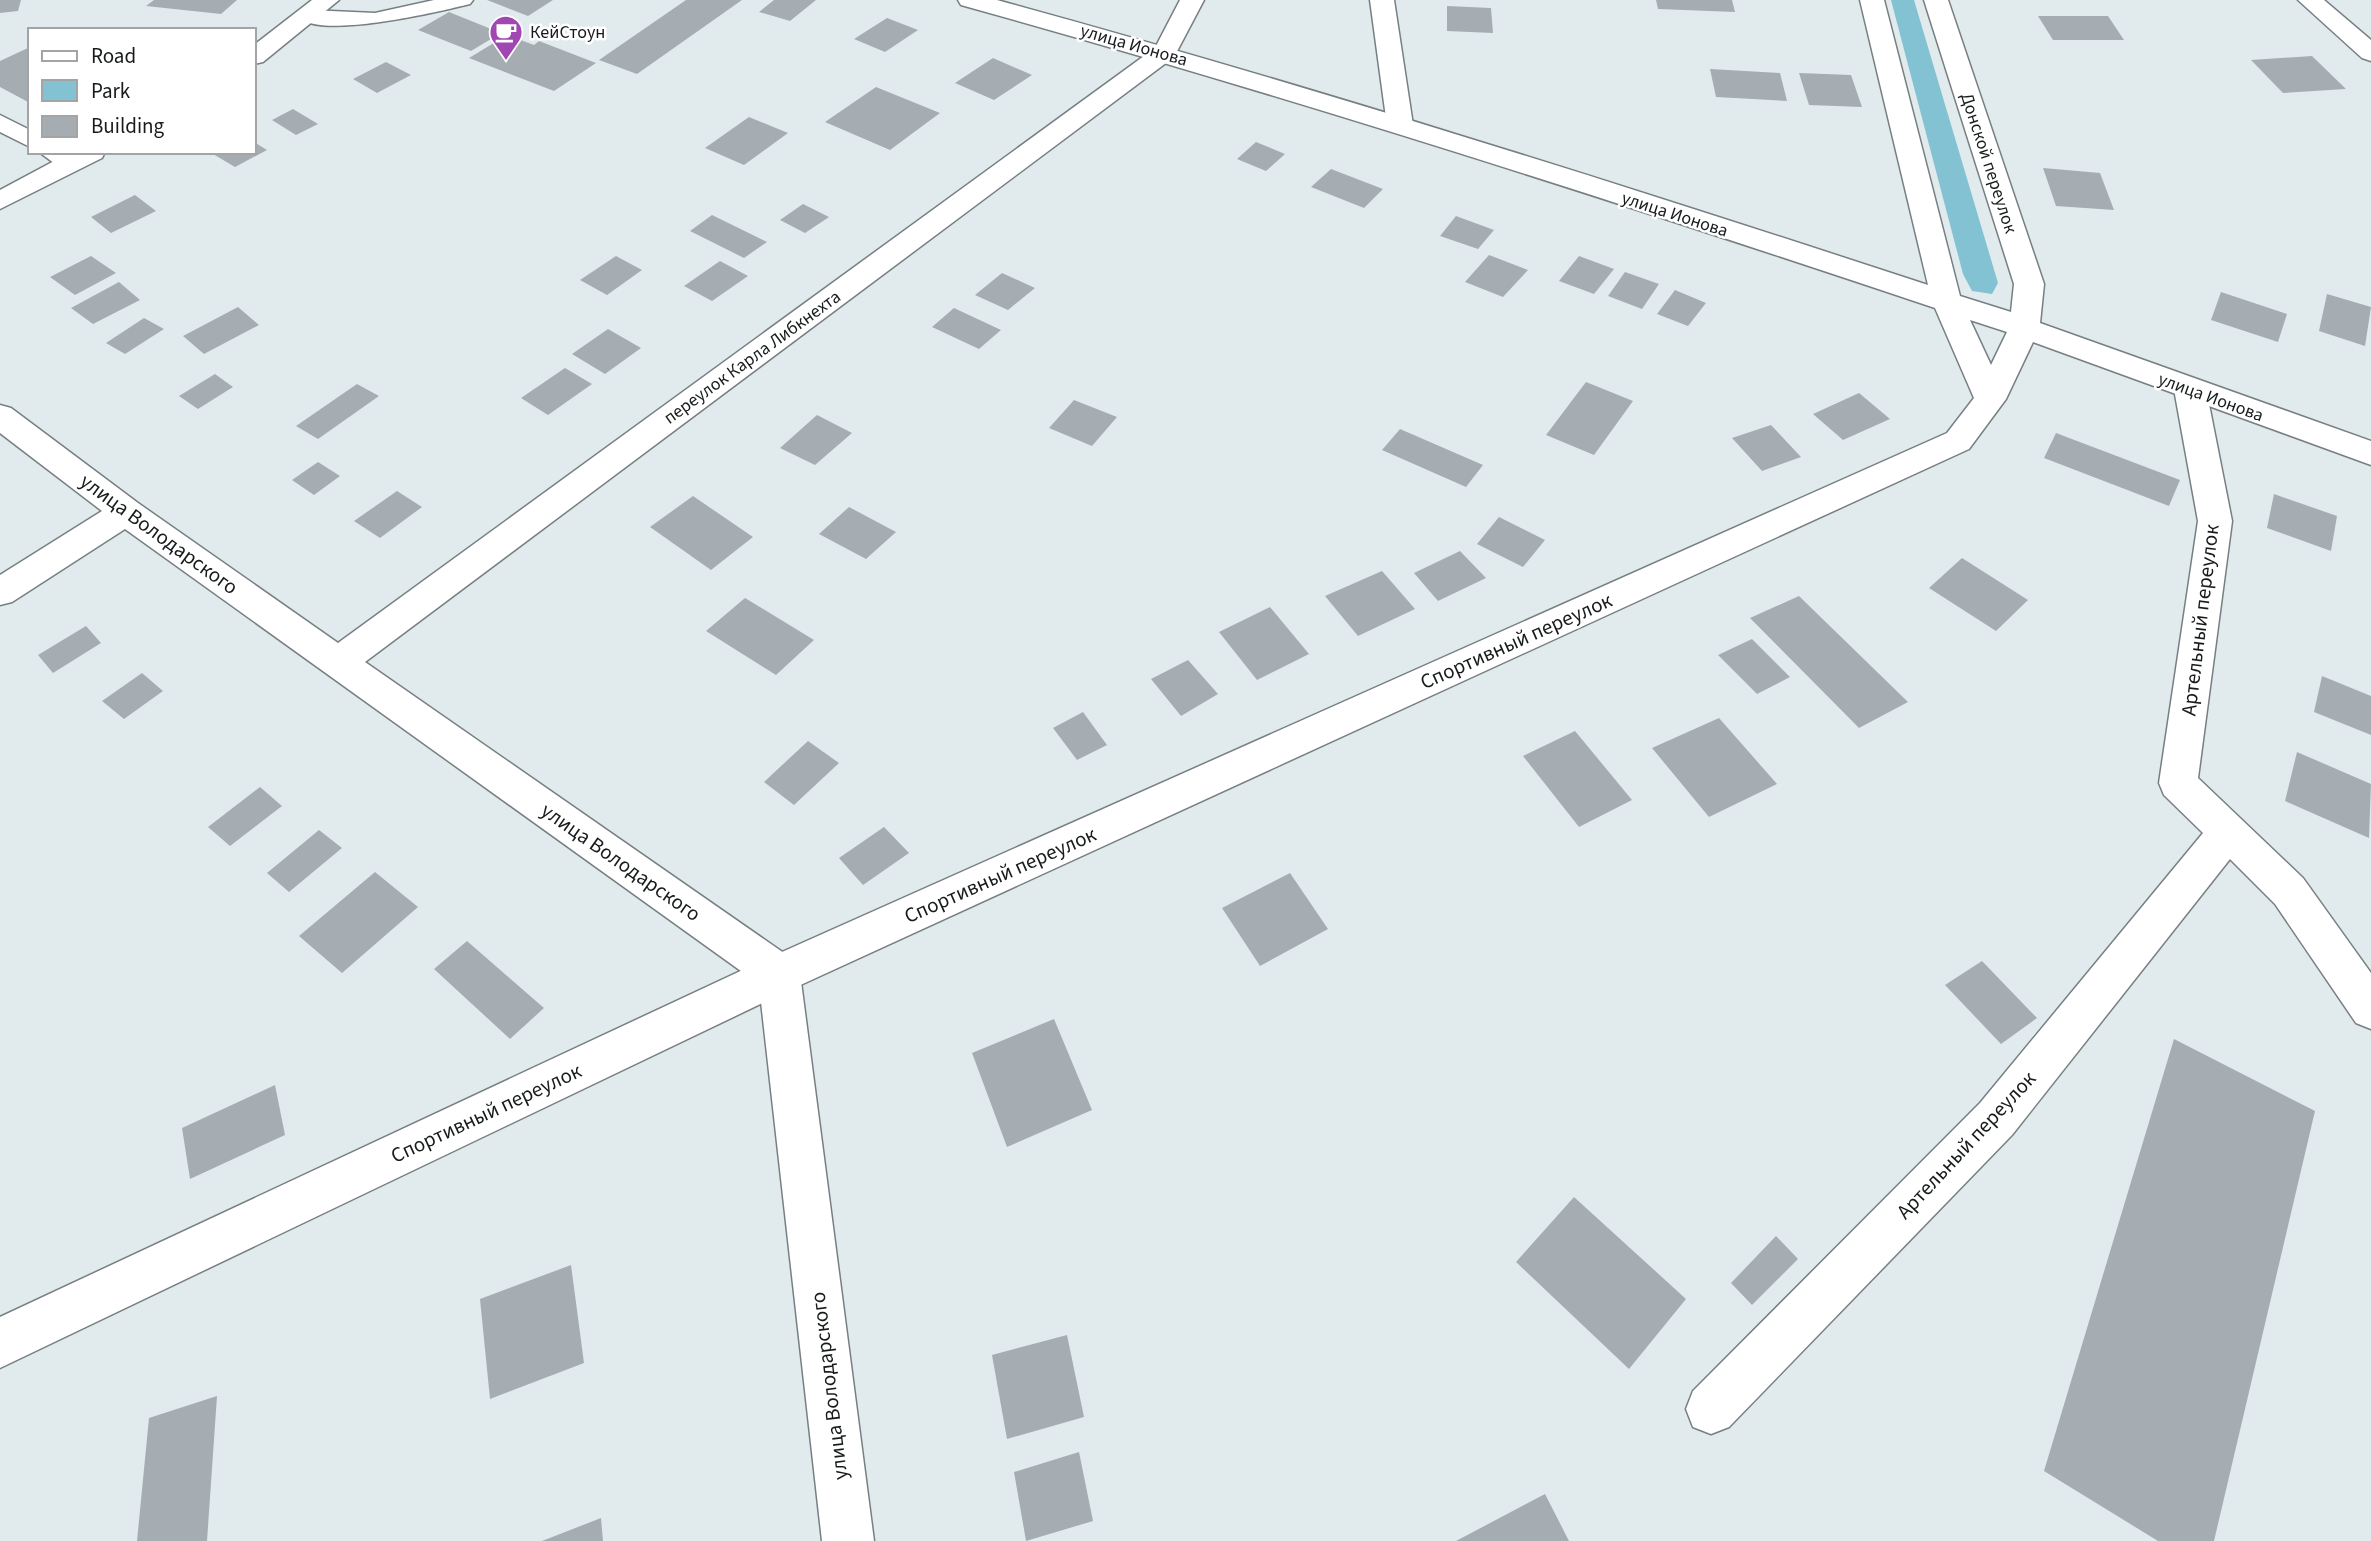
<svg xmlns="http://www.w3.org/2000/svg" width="2371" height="1541" viewBox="0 0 2371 1541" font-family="'Source Sans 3',sans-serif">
<rect width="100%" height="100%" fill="#e1ebee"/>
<path fill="#83c2d3" d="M1891 0H1914L1998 283 1992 294 1972 291 1963 274Z"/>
<path fill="#a5adb2" d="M0 0H21L18 11 0 13Z
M154 0H237L221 14 146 6Z
M487 0H553L528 16Z
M686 0H742L637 74 599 60Z
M774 0H816L790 21 759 12Z
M1656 0H1732L1735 12 1658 9Z
M1447 6 1491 8 1493 33 1447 31Z
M449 12 501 33 471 51 418 30Z
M2038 16H2108L2124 40H2053Z
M887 18 918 30 885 52 854 39Z
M507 35 534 45 539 41 596 63 554 91 469 58Z
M30 47V101L28 102 0 87V61Z
M2312 56 2346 89 2283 93 2251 60Z
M993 58 1032 75 994 100 955 83Z
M386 62 411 75 377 93 353 79Z
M1710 69 1780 73 1787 101 1716 97Z
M1799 73 1851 75 1862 107 1809 105Z
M876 87 940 113 890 150 825 122Z
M293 109 318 124 296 135 272 120Z
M749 117 788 133 744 165 705 148Z
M254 142 267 150 235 167 213 154 254 152Z
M1256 142 1285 154 1266 171 1237 159Z
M2043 168 2100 173 2114 210 2056 206Z
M1331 169 1383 189 1364 208 1311 187Z
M135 195 156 211 111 233 91 217Z
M803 204 829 217 805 233 780 220Z
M712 215 767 242 744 258 690 231Z
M1456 216 1494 230 1478 249 1440 236Z
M1489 255 1528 270 1503 297 1465 282Z
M91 256 116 273 75 295 50 277Z
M616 256 642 270 607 295 580 280Z
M1579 256 1614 269 1594 294 1559 281Z
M720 261 748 276 712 301 684 286Z
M1625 272 1659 284 1642 309 1608 296Z
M1002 273 1035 288 1008 310 975 295Z
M119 282 140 300 93 324 71 308Z
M1675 290 1706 303 1688 326 1657 314Z
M2221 292 2287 314 2278 342 2211 320Z
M2327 294 2371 307 2365 346 2319 331Z
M238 307 259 325 204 354 183 336Z
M954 308 1001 330 979 349 932 327Z
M144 318 164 329 125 354 106 343Z
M608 329 641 348 605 374 572 354Z
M565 368 592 384 548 415 521 398Z
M215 374 233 387 198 409 179 396Z
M1586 382 1633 401 1594 455 1546 435Z
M357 384 379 396 318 439 296 426Z
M1859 393 1890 419 1843 440 1813 414Z
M1074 400 1117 417 1092 446 1049 428Z
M817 415 852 433 815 465 780 448Z
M1771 425 1801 457 1762 471 1732 438Z
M1400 429 1483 465 1466 487 1382 450Z
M2056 433 2180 480 2169 506 2044 458Z
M318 462 340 476 314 495 292 480Z
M397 491 422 507 380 538 354 521Z
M2274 494 2337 516 2331 551 2267 528Z
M693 496 753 537 711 570 650 527Z
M849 507 896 532 866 559 819 534Z
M1499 517 1545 540 1523 567 1477 544Z
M1460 551 1486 578 1438 601 1414 573Z
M1962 558 2028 600 1996 631 1929 588Z
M1382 571 1415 609 1358 636 1325 596Z
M1799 596 1908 702 1859 728 1750 618Z
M745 598 814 640 776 675 706 631Z
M1270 607 1309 654 1257 680 1219 632Z
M86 626 101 643 53 673 38 655Z
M1752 639 1790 677 1757 694 1718 655Z
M1188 660 1218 694 1181 716 1151 679Z
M142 673 163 691 124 719 102 701Z
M2322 676 2371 696V735L2314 712Z
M1083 712 1107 745 1077 760 1053 728Z
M1719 718 1777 784 1709 817 1652 748Z
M1575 731 1632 800 1579 827 1523 756Z
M808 741 839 763 794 805 764 782Z
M2297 752 2371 784 2369 838 2285 801Z
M260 787 282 806 230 846 208 827Z
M884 827 909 853 863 885 839 858Z
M319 830 342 848 289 892 267 873Z
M375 872 418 907 342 973 299 936Z
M1290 873 1328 929 1260 966 1222 908Z
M467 941 544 1008 510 1039 434 969Z
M1982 961 2037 1018 2001 1044 1945 985Z
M1054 1019 1092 1110 1007 1147 972 1053Z
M2174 1039 2315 1111 2214 1541H2158L2044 1471Z
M275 1085 285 1135 190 1179 182 1128Z
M1574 1197 1686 1299 1629 1369 1516 1262Z
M1776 1236 1798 1259 1752 1305 1731 1283Z
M571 1265 584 1363 490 1399 480 1299Z
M1067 1335 1084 1417 1007 1439 992 1355Z
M217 1396 207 1541H137L149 1418Z
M1079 1452 1093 1521 1026 1541 1014 1472Z
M1545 1494 1569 1541H1456Z
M601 1518 603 1541H542Z"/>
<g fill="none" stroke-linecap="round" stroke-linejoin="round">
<defs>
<path id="lane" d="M434 0H473L470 4C442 11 316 41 298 16L309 10 375 13Z
M0 115 30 130V147L0 132Z
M39 152H67L82 164 78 169H62Z"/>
<path id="street" d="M1180 0H1204L1174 57 365 662 794 960 800 974 874 1541H822L759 984 125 529 12 602 0 605V575L102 511 0 433V405L11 408 138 503 338 643 1155 48Z
M1370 0H1394L1413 125 1409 131H1391L1387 125Z
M2298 0H2324L2371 40V61L2362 58Z
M2190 378 2201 381 2206 389 2232 521 2198 778 2303 878 2371 973V1029L2356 1023 2275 904 2230 859 2012 1135 1729 1427 1711 1434 1693 1427 1686 1409 1693 1391 1980 1103 2203 833 2164 795 2159 783 2198 521 2174 389 2179 381Z"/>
<path id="secondary" d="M312 0H339L263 62 254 64V45Z
M958 0H997C1311 86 1620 184 1928 285L1860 0H1884L1960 296 2011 312 2014 284 1924 0H1948L2044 284 2040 323 2371 441V465L2033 342 2006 399 1969 449 794 988 0 1368V1317L764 960 1947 433 1974 398 1935 308C1612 200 1289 96 961 5ZM1970 320 2007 332 1991 365Z
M71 152H105L102 158 0 209V190Z"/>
</defs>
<use href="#lane" stroke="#777f82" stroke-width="3"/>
<use href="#street" stroke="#777f82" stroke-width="3"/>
<use href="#secondary" stroke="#777f82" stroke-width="3"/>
<use href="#lane" fill="#fff" fill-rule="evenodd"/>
<use href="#street" fill="#fff" fill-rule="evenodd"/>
<use href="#secondary" fill="#fff" fill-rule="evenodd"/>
</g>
<defs>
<symbol id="cafe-pin" viewBox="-11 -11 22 30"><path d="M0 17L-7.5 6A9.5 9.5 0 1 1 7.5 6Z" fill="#a147b3" stroke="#fff"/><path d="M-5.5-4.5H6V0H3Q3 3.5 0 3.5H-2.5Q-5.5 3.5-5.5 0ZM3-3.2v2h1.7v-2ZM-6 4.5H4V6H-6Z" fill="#fff"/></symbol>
</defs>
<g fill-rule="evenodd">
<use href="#cafe-pin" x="487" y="13" width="38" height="52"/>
</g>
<g text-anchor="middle" stroke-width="5" stroke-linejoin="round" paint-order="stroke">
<g font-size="18" fill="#181b1c" stroke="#fff" text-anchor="start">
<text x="530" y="38">КейСтоун</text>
</g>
<g font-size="18" fill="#181b1c" stroke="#fff">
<text transform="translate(1134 45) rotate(16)" y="6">улица Ионова</text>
<text transform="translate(1989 163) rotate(72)" y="6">Донской переулок</text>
<text transform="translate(1675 214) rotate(18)" y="6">улица Ионова</text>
<text transform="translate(752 357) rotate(-36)" y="6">переулок Карла Либкнехта</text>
<text transform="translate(2211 397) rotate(20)" y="6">улица Ионова</text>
</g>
<g font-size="21" fill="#181b1c" stroke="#fff">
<text transform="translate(159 534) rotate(36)" y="7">улица Володарского</text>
<text transform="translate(2200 620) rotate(-83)" y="7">Артельный переулок</text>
<text transform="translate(1516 641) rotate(-24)" y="7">Спортивный переулок</text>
<text transform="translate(621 862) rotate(35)" y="7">улица Володарского</text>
<text transform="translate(1000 875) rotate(-24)" y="7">Спортивный переулок</text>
<text transform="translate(486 1113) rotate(-25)" y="7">Спортивный переулок</text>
<text transform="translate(1966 1145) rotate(-47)" y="7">Артельный переулок</text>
<text transform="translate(829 1386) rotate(-97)" y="7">улица Володарского</text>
</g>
</g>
<rect x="28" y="28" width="228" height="126" fill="#ffffff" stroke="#a3a4a4" stroke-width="2"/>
<rect x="42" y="51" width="35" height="10" fill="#ffffff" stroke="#a3a4a4" stroke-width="2"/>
<text x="91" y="63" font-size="21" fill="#181b1c">Road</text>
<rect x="42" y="80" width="35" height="21" fill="#83c2d3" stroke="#a3a4a4" stroke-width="2"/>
<text x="91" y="98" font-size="21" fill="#181b1c">Park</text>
<rect x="42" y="116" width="35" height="21" fill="#a5adb2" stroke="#a3a4a4" stroke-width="2"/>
<text x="91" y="133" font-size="21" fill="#181b1c">Building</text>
</svg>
